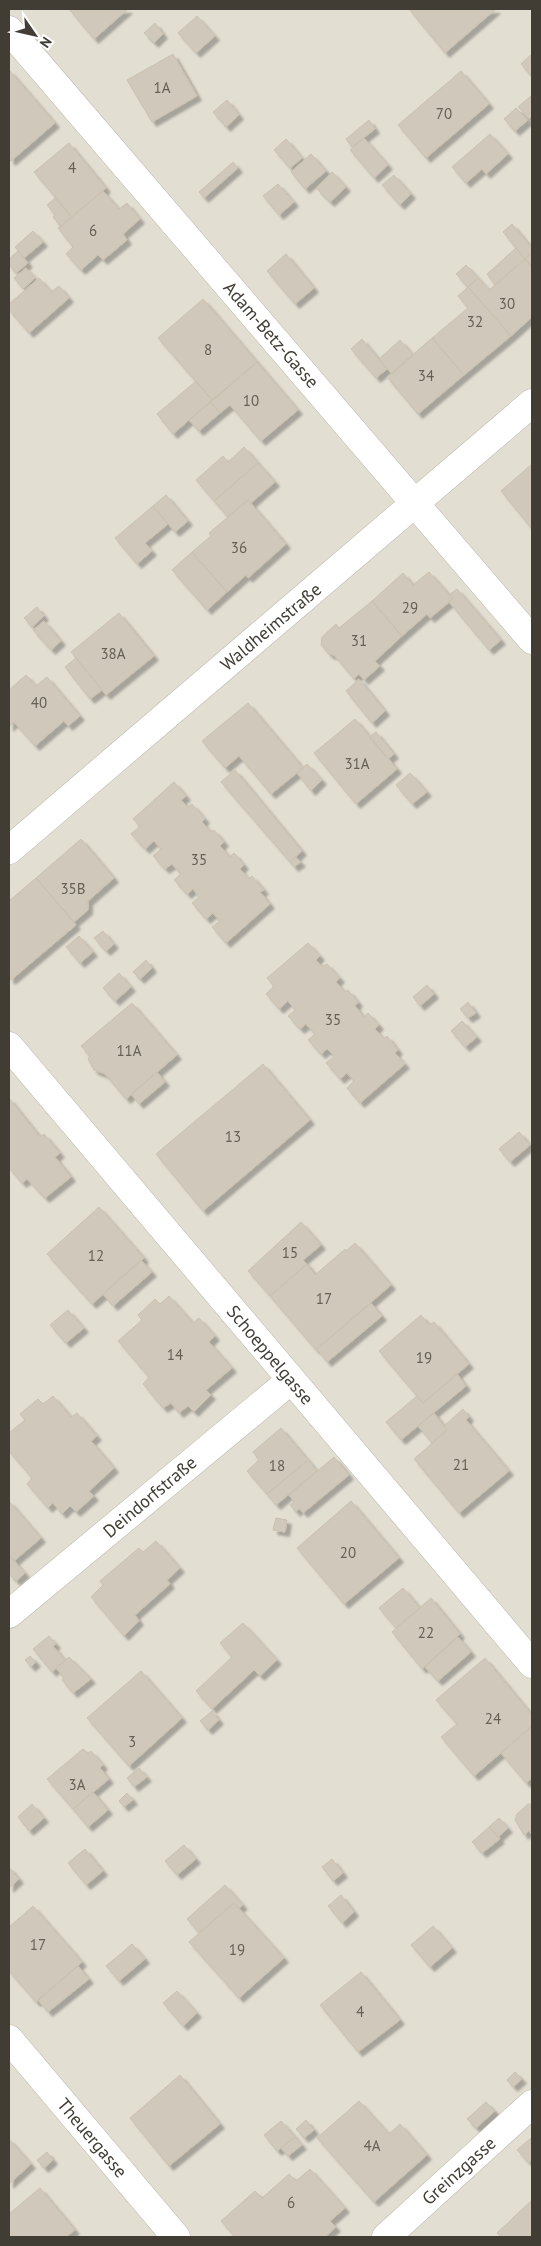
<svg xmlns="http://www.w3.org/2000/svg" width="541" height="2246" viewBox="0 0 541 2246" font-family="'PT Sans',sans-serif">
<defs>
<filter id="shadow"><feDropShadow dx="4.5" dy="4.5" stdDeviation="1" flood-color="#0004"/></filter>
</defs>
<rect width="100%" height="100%" fill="#f0ece3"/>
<path fill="#e3ded2" d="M9 9H532V2237H9Z"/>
<path fill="#d0c8ba" stroke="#cac0ae" filter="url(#shadow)" d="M69 9H128L94 39Z
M409 9H496L445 53Z
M197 16 215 36 196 53 178 33Z
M155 23 163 34 154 43 144 33Z
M173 54 197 96 152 122 127 80Z
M532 54V77L521 64Z
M9 70 55 123 11 161 9 158Z
M461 71 489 104 426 158 398 125Z
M531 96 532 116 529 119 518 107Z
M227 100 239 115 226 127 213 112Z
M516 108 528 120 515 131 504 119Z
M369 120 375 129 352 147 346 139Z
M490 134 508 154 486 174 482 169 466 183 452 167Z
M364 138 388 165 374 178 350 150Z
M286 139 302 158 290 168 274 150Z
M69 143 106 188 72 217 34 172Z
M311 154 326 171 305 189 291 172Z
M233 162 238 168 204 198 199 192Z
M332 172 346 187 330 202 316 188Z
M394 175 411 194 400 205 382 185Z
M278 184 294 202 279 215 263 196Z
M103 191 119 209 127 203 140 219 123 234 127 240 103 260 98 255 81 270 66 254 73 247 58 228Z
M55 198 72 217 61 227 53 217 55 215 47 205Z
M512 224 532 248V252L525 259 503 232Z
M33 231 43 242 24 258 15 247Z
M516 248 525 259 495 285 487 274Z
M18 251 28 263 16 273 9 265V259Z
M532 252V267L525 259Z
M286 254 314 288 295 304 267 271Z
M525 259 532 267V317L511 336 468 287 478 278 489 290Z
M466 265 478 278 468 287 456 274Z
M26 268 35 278 23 289 14 278Z
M39 278 51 292 59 286 69 298 29 333 9 310V304Z
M468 287 511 336 464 375 432 338 468 308 458 296Z
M203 299 257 362 212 400 158 338Z
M432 338 464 375 418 414 387 377Z
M362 339 387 369 376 378 351 349Z
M400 340 413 355 392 374 379 359Z
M257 362 298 410 261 441 230 405 220 413 211 402Z
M196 381 212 400 173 434 157 414Z
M211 402 220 413 199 431 189 420Z
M244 447 258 463 214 501 196 480 223 456 228 462Z
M258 463 275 482 251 503 248 500 228 517 214 501Z
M532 464V529L501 491Z
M166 495 188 521 175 532 153 506Z
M248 500 286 544 248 578 246 575 227 592 192 552 211 536 209 533Z
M153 506 168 524 145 543 152 551 137 564 115 538Z
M192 552 227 592 207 610 172 570Z
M429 572 453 599 430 618 427 614 402 636 372 601 403 573 413 585Z
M457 589 501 640 489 650 449 602 453 599 449 595Z
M372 601 402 636 375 661 380 666 364 680 359 674 354 679 334 655 329 654 321 645 322 637 336 624 339 628Z
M37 607 44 616 32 627 24 618Z
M119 613 154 656 106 695 71 652Z
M44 621 61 641 51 650 33 630Z
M76 658 102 690 90 699 65 667Z
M26 675 36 686 47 677 80 716 68 726 64 721 35 746 14 722 9 727V690Z
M359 679 385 711 372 723 346 691Z
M248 703 303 768 271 794 239 756 225 768 202 741Z
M355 719 397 769 356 804 314 753Z
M376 732 394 754 388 759 369 737Z
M307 764 322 780 311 791 297 773Z
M235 770 302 851 290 862 221 782Z
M410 773 427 792 412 804 396 785Z
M174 782 186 796 181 800 188 807 192 804 205 819 202 822 211 832 214 830 224 842 220 846 230 857 234 853 244 865 240 869 249 879 252 876 264 890 260 892 270 904 226 943 212 927 220 921 213 913 206 919 192 903 199 897 193 889 187 894 174 880 181 874 172 864 165 869 153 856 161 849 154 841 145 849 131 834 140 826 133 819Z
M81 839 114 878 88 901V910L74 922 36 878Z
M295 857 301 862 294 867 290 862Z
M36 878 76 925 11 980 9 978V901Z
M103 931 114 944 106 951 94 938Z
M79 936 93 952 80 963 66 947Z
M308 943 320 956 316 960 322 967 327 964 340 978 336 982 345 992 348 990 358 1002 355 1006 364 1017 368 1013 379 1025 375 1029 384 1039 387 1036 398 1050 395 1053 405 1064 360 1103 347 1088 354 1081 347 1073 340 1079 326 1063 334 1056 327 1049 321 1054 308 1040 315 1034 306 1024 300 1029 288 1016 295 1010 288 1001 279 1009 266 994 274 986 267 978Z
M146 960 152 968 140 979 133 972Z
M119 973 131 987 115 1001 103 988Z
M427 985 434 994 420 1006 413 997Z
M468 1002 476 1013 468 1018 460 1009Z
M132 1003 177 1055 126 1099 105 1074 94 1070 88 1059 90 1056 81 1046Z
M462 1021 477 1037 465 1047 451 1031Z
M263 1064 310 1120 203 1211 156 1154Z
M157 1072 165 1082 139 1104 131 1094Z
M9 1098 40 1137 44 1134 60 1153 55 1157 71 1177 45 1198 27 1179 22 1183 9 1168Z
M519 1132 530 1145 510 1162 499 1149Z
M99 1207 144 1258 92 1304 47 1254Z
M301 1222 321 1245 303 1260 307 1264 270 1296 248 1271Z
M355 1243 391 1285 316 1350 270 1296 307 1264 315 1275 345 1249 346 1251Z
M141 1260 152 1272 113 1306 103 1294Z
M169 1296 193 1323 199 1318 215 1336 209 1342 232 1368 206 1390 211 1395 194 1412 188 1406 179 1413 171 1403 163 1408 143 1384 149 1377 118 1341 142 1320 138 1315 155 1299 160 1304Z
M371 1303 382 1316 327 1362 317 1349Z
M68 1310 84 1328 66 1343 50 1325Z
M421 1315 429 1325 434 1322 469 1364 423 1403 379 1351Z
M457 1374 466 1386 401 1440 386 1422 417 1396 423 1403Z
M53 1396 71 1417 77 1413 97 1436 91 1441 114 1468 89 1491 94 1496 76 1512 70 1506 62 1514 53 1503 48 1508 27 1484 32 1478 9 1451V1433L25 1420 20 1414 38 1399 43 1404Z
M463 1409 469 1417 466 1420 509 1471 459 1513 414 1459 447 1430 444 1426Z
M434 1413 447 1430 432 1443 418 1426Z
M281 1428 308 1460 267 1494 247 1471 259 1460 253 1452Z
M334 1457 349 1475 303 1513 299 1508 296 1512 290 1505 294 1502 289 1495Z
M308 1460 317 1471 276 1505 267 1494Z
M9 1501 41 1538 14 1561 9 1555Z
M351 1501 399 1558 344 1604 297 1548Z
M276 1518 287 1520 285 1532 273 1530Z
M156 1541 180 1568 167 1580 170 1584 135 1615 139 1621 124 1636 91 1597 103 1585 100 1581 139 1548 143 1552Z
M9 1555 25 1573 16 1581 9 1574Z
M403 1588 420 1608 396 1628 379 1608Z
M431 1598 460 1634 422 1669 392 1632Z
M243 1623 277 1660 260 1676 254 1670 212 1709 196 1691 232 1657 220 1643Z
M49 1636 56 1644 53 1646 65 1660 52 1672 33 1649Z
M458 1637 471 1652 438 1681 425 1667Z
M30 1656 36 1662 31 1667 25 1660Z
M69 1657 91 1679 73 1693 62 1680 64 1678 56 1668Z
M485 1658 532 1715V1726L474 1776 441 1737 457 1724 436 1700Z
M141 1671 182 1718 129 1766 87 1718Z
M212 1711 219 1720 208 1730 200 1721Z
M532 1726V1778L526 1783 501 1753Z
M83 1749 88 1753 91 1751 103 1765 100 1768 109 1779 73 1809 47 1779Z
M139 1768 147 1777 134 1787 127 1778Z
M93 1792 108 1810 88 1827 73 1809Z
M127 1793 133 1800 124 1807 119 1801Z
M32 1804 44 1818 29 1831 18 1817Z
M528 1804H532V1835L529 1831 524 1835 515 1820 517 1814Z
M499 1818 508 1828 498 1837 489 1827Z
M489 1827 500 1839 482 1853 472 1842Z
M184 1845 196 1859 177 1875 165 1861Z
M85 1849 103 1871 86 1885 68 1863Z
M332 1859 343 1873 333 1881 322 1867Z
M9 1867 19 1879 9 1888Z
M225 1885 243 1905 239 1908 234 1903 199 1933 187 1919Z
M341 1895 354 1912 342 1923 328 1906Z
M234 1903 284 1958 239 1998 189 1942Z
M33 1906 82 1962 36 2002 9 1971V1927Z
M433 1926 452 1948 430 1967 411 1945Z
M132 1944 145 1959 119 1981 106 1966Z
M78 1966 89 1979 48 2012 38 2000Z
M361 1972 400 2020 358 2052 320 2005Z
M177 1991 197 2013 183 2026 163 2003Z
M515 2072 522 2079 513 2087 507 2080Z
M180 2075 220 2124 169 2166 130 2118Z
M359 2101 389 2134 400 2124 427 2155 374 2202 317 2138Z
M486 2102 495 2111 476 2128 467 2119Z
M306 2120 314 2130 304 2138 296 2129Z
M281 2121 295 2137 277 2151 264 2135Z
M295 2137 302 2145 288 2156 281 2148Z
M532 2137V2160L529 2163 517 2150Z
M9 2139 31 2164 9 2184Z
M47 2152 53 2160 44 2168 37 2160Z
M310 2169 345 2208 330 2221 336 2227 325 2237H235L221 2221 255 2191 262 2198 289 2174 296 2181Z
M40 2188 75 2230 66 2237H9V2214Z
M532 2200V2237H501L497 2233Z"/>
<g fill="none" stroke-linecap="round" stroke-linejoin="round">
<defs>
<path id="street" d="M9 30 532 640
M9 850 532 403
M9 1046 532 1664
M9 1614 291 1380
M9 2039 176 2237
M386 2237 532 2104"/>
</defs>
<use href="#street" stroke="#bdb7aa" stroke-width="29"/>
<use href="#street" stroke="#fff" stroke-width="28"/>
</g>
<g text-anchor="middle" stroke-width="4" stroke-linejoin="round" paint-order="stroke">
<g font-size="15" fill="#655f56">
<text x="162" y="93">1A</text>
<text x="444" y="119">70</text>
<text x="72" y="173">4</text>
<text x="93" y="236">6</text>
<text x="507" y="309">30</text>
<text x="475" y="327">32</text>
<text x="208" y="355">8</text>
<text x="426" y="381">34</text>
<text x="251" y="406">10</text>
<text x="239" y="553">36</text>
<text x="410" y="613">29</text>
<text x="359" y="646">31</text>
<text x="113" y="659">38A</text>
<text x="39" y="708">40</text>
<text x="357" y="769">31A</text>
<text x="199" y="865">35</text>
<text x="73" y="894">35B</text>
<text x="333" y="1025">35</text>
<text x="129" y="1056">11A</text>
<text x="233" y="1142">13</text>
<text x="290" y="1258">15</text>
<text x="96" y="1261">12</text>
<text x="324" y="1304">17</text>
<text x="175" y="1360">14</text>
<text x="424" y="1363">19</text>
<text x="461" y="1470">21</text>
<text x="277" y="1471">18</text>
<text x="348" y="1558">20</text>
<text x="426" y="1638">22</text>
<text x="493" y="1724">24</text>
<text x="132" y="1747">3</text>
<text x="77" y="1790">3A</text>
<text x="38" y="1950">17</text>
<text x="237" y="1955">19</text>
<text x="360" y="2017">4</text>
<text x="372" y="2151">4A</text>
<text x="291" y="2208">6</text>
</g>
<g font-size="18" fill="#413c34" stroke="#fff">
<text transform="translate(271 335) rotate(49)" y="6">Adam-Betz-Gasse</text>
<text transform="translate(271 627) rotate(-40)" y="6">Waldheimstraße</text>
<text transform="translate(270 1355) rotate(50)" y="6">Schoeppelgasse</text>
<text transform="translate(150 1497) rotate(-40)" y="6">Deindorfstraße</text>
<text transform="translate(92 2138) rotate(50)" y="6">Theuergasse</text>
<text transform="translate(459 2171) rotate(-42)" y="6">Greinzgasse</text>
</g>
</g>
<rect width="541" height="2246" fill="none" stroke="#413c34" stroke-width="20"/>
<g transform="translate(35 35) rotate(124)" stroke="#ffffff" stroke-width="4" paint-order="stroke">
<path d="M0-4L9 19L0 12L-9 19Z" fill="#413c34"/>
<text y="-8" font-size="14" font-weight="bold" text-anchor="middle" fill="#413c34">N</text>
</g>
</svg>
